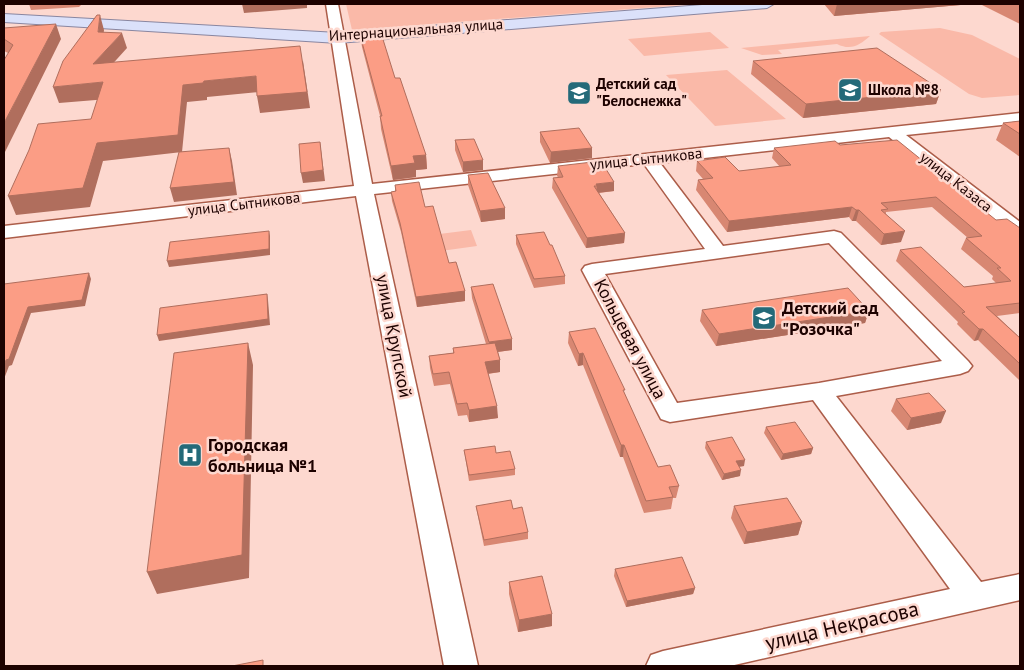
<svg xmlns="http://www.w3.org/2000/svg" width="1024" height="670" viewBox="0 0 1024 670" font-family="'PT Sans',sans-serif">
<rect width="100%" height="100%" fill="#fdd8cf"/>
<path fill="#fab9a8" d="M346 4H695L352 30Z
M940 28 972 35 1020 59V95L982 98 969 94 879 34 881 32Z
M710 32 729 48 644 56 628 39Z
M870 36C860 45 851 51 837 44L778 50 782 54 762 55 741 48Z
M727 70 786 119 715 126 666 75Z
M471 230 477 246 412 255 408 238Z"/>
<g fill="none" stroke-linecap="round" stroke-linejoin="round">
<defs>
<path id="minor" d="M326 4H338L372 184 1020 113V123L906 135 1020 222V237L1013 235 889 137 660 163 723 246 834 231 841 233 968 361 972 366 968 371 960 374 836 396 981 582 1020 574V600L730 666H646L651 655 663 651 950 589 813 400 670 422 661 419 582 270 585 266 592 264 705 249 644 164 374 194 478 666H444L356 196 4 238V226L354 186ZM829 243 942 361 819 383 677 403 605 274Z"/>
<path id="major" d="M715 4H774L767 8 338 43 4 22V14L338 33Z"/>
</defs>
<use href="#minor" stroke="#ac5d49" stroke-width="3"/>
<use href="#major" stroke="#8986a0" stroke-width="2"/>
<use href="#minor" fill="#fff" fill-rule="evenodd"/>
<use href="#major" fill="#dbe1fa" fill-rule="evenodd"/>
</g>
<path fill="#d88772" d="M29 4H82L79 7 31 10Z
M824 4H972L834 16Z
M980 4H1020V24Z
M4 28 61 39 8 53 4 51Z
M360 35 426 155 427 169 416 170V177L393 180 381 129 380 116 362 47Z
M753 61 941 90 936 104 803 118 751 74Z
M1020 121V157L996 140 1003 123Z
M540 132 592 148V158L550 163 540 142Z
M455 140 483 170 463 172 455 150Z
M840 145 996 220 1020 228V313L997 316 1020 338V381L978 340 974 341 957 324 958 322 896 261 900 250 964 287 996 283 992 279 993 276 961 249 966 238H968L932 207 886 212V214L901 242 881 245 856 221H852L849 217 727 232 696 190 698 180 703 179 696 171 697 161 739 171 780 167 772 158 774 148Z
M558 166 614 191 599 193 625 233 624 243 586 248 552 188 553 178 558 177 557 176Z
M468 175 505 208V219L481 222 468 185Z
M395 185 425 207 449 263 465 291V301L417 307 401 232 392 201 391 192 395 191Z
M516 235 565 276V284L534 288 516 244Z
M471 287 512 350 498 352 500 360V372L488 374 498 418 469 422 467 415 458 416 450 384 434 386 430 368 429 356 453 353V348L486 344 472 298Z
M702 310 869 311 865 323 716 346 700 321Z
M569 332 625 395 658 467 679 486 676 498H673L671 509 644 513 623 457H620L583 365 578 366 568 343Z
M896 399 941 423 907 430 891 411Z
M766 427 813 448 811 454 781 460 764 433Z
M706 442 744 466 739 467 740 476 722 480 705 448Z
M464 450 496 453 515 469V475L469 481 465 456Z
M476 506 513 509 528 532V539L484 546 477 512Z
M734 506 802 522 798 535 744 544 731 518Z
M615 569 695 588 693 594 626 607 614 576Z
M509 582 552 626 518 632 509 594Z"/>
<path fill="#b06e5d" d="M118 4H137L119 5Z
M242 4H307V8L244 13Z
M837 4H972L834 16Z
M100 15 104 30 102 47 98 32Z
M56 24 61 39 4 154V123Z
M122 33 127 48 98 80 93 64Z
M303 61 310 108 260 113 257 96Z
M256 76 259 92 207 97V100L187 102 182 152 103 161 90 207 16 215 8 196 97 143 183 85 204 81Z
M103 82 108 99 59 103 53 87Z
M941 90 936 104 803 118 806 104Z
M320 142 325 181 303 183 301 173Z
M229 148 232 161 237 195 174 202 170 188Z
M592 148V158L550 163 551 152Z
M426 155 427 169 416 170V177L393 180 391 166 413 156Z
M483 160V170L463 172V162Z
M614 182V191L596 193 597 186 596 184Z
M852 207 849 217 727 232 729 221Z
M505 208V219L481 222 480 211Z
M856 210H859L856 221H852Z
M269 231 270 236V255L169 267 167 261Z
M905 231 901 242 881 245 884 234Z
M625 233 624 243 586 248 587 238Z
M89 273 91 279 85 306 31 313 12 365 9 366 4 379V365L28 307Z
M465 291V301L417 307 416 297Z
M267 294 268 300 270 325 159 341 157 335Z
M869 311 865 323 716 346 719 334Z
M979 329H983L978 340 974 341Z
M512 339V350L489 353V342Z
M248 343 253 365 249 578 157 594 147 572Z
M583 353V365L578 366 579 354Z
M500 360V372L485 374V362Z
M497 406 498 418 469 422V410Z
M946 411 941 423 907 430 911 418Z
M621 445H624L623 457H620Z
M813 448 811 454 781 460 783 454Z
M745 460 744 466 734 467 736 461Z
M741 470 740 476 722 480 724 474Z
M802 522 798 535 744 544 747 532Z
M695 588 693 594 626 607 627 601Z
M552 614V626L518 632 519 620Z"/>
<path fill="#fb9d85" stroke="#b06e5d" d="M97 15H100L98 32 122 33 93 64 300 46 307 92 257 96 256 76 204 81 203 83 183 85 178 135 97 143 83 188 8 196 29 150 38 124 91 119 103 82 53 87 63 61Z
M56 24 4 123V60L13 45 4 39V28Z
M381 33 395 78H400L426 155 413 156 415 163 391 166 380 116H382L360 35Z
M877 48 941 90 806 104 753 61Z
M1020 121V134L1003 123Z
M579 128 592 148 551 152 540 132Z
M474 139 483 160 463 162 455 140Z
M897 140 996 220 1007 219 1020 228V303L986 307 1020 338V364L983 329H979L962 313 965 312 900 250 921 247 964 287 1011 281 997 268H1001L966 238 982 236 936 197 881 203 888 209 881 210 905 231 884 234 859 210H856L852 207 729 221 698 180 713 178 697 161 725 157 739 171 791 165 774 148 835 141 840 145Z
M320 142 323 170 301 173 299 144Z
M229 148 234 182 170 188 179 152Z
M601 161 614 182 596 184 597 186H594L625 233 587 238 553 178 563 177 558 166Z
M488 173 505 208 480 211 468 175Z
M419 182 425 207 433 206 449 263 456 262 465 291 416 297 400 223 391 192 396 191 395 185Z
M269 231V249L167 261 170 242Z
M544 232 550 245H552L565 276 534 279 516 235Z
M89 273 82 300 28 307 9 359 6 360 4 365V284Z
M493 284 512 339 489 342 471 287Z
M848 288 869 311 719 334 702 310Z
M267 294 268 319 157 335 160 308Z
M595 328 625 390H623L658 467 670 465 679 486 669 487 673 497 646 501 624 445H621L583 353 579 354 569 332Z
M248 343 242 555 147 572 174 353Z
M495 343 500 360 485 362 497 406 469 410 467 403 457 404 449 372 433 374 429 356 454 353 453 348Z
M929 393 946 411 911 418 896 399Z
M795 422 813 448 783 454 766 427Z
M732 437 745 460 736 461 741 470 724 474 706 442Z
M495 446 496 453 510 451 515 469 469 475 464 450Z
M787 498 802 522 747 532 734 506Z
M511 500 513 509 522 507 528 532 484 540 476 506Z
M682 557 695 588 627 601 615 569Z
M542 576 552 614 519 620 509 582Z
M263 660V666H232Z"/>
<defs>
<symbol id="school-square" viewBox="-11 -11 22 22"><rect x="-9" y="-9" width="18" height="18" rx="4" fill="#246a79" stroke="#fdd8cf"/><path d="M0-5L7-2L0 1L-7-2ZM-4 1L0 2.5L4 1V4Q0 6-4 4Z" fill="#fff"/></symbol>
<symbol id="hospital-square" viewBox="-11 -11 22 22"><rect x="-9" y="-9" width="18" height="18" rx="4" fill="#246a79" stroke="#fdd8cf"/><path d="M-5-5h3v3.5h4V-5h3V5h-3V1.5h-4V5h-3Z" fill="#fff"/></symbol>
</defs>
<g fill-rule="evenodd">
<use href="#school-square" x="836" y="76" width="28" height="28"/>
<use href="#school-square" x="565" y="79" width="28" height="28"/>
<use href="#school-square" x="750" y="304" width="28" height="28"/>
<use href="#hospital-square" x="176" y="441" width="28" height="28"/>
</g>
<g text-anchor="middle" stroke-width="5" stroke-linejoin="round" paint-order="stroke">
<g font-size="15" fill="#1d0200" stroke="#fdd8cf">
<text transform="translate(416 30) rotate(-4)" y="5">Интернациональная улица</text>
<text transform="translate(646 159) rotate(-6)" y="5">улица Сытникова</text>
<text transform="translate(956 182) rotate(38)" y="5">улица Казаса</text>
<text transform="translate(244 204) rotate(-7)" y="5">улица Сытникова</text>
</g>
<g font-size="15" font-weight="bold" fill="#1d0200" stroke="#fdd8cf" text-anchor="start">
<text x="596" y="89">Детский сад<tspan x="596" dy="17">"Белоснежка"</tspan></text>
<text x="868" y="95">Школа №8</text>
</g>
<g font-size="18" font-weight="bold" fill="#1d0200" stroke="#fdd8cf" text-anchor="start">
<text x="782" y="314">Детский сад<tspan x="782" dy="21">"Розочка"</tspan></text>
<text x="208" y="451">Городская<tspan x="208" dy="21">больница №1</tspan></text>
</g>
<g font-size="18" fill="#1d0200" stroke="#fdd8cf">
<text transform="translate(394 336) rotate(79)" y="6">улица Крупской</text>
<text transform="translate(630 339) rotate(62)" y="6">Кольцевая улица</text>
</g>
<g font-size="21" fill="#1d0200" stroke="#fdd8cf">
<text transform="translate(842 626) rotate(-13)" y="7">улица Некрасова</text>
</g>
</g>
<rect width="1024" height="670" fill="none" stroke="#1d0200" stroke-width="10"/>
</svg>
